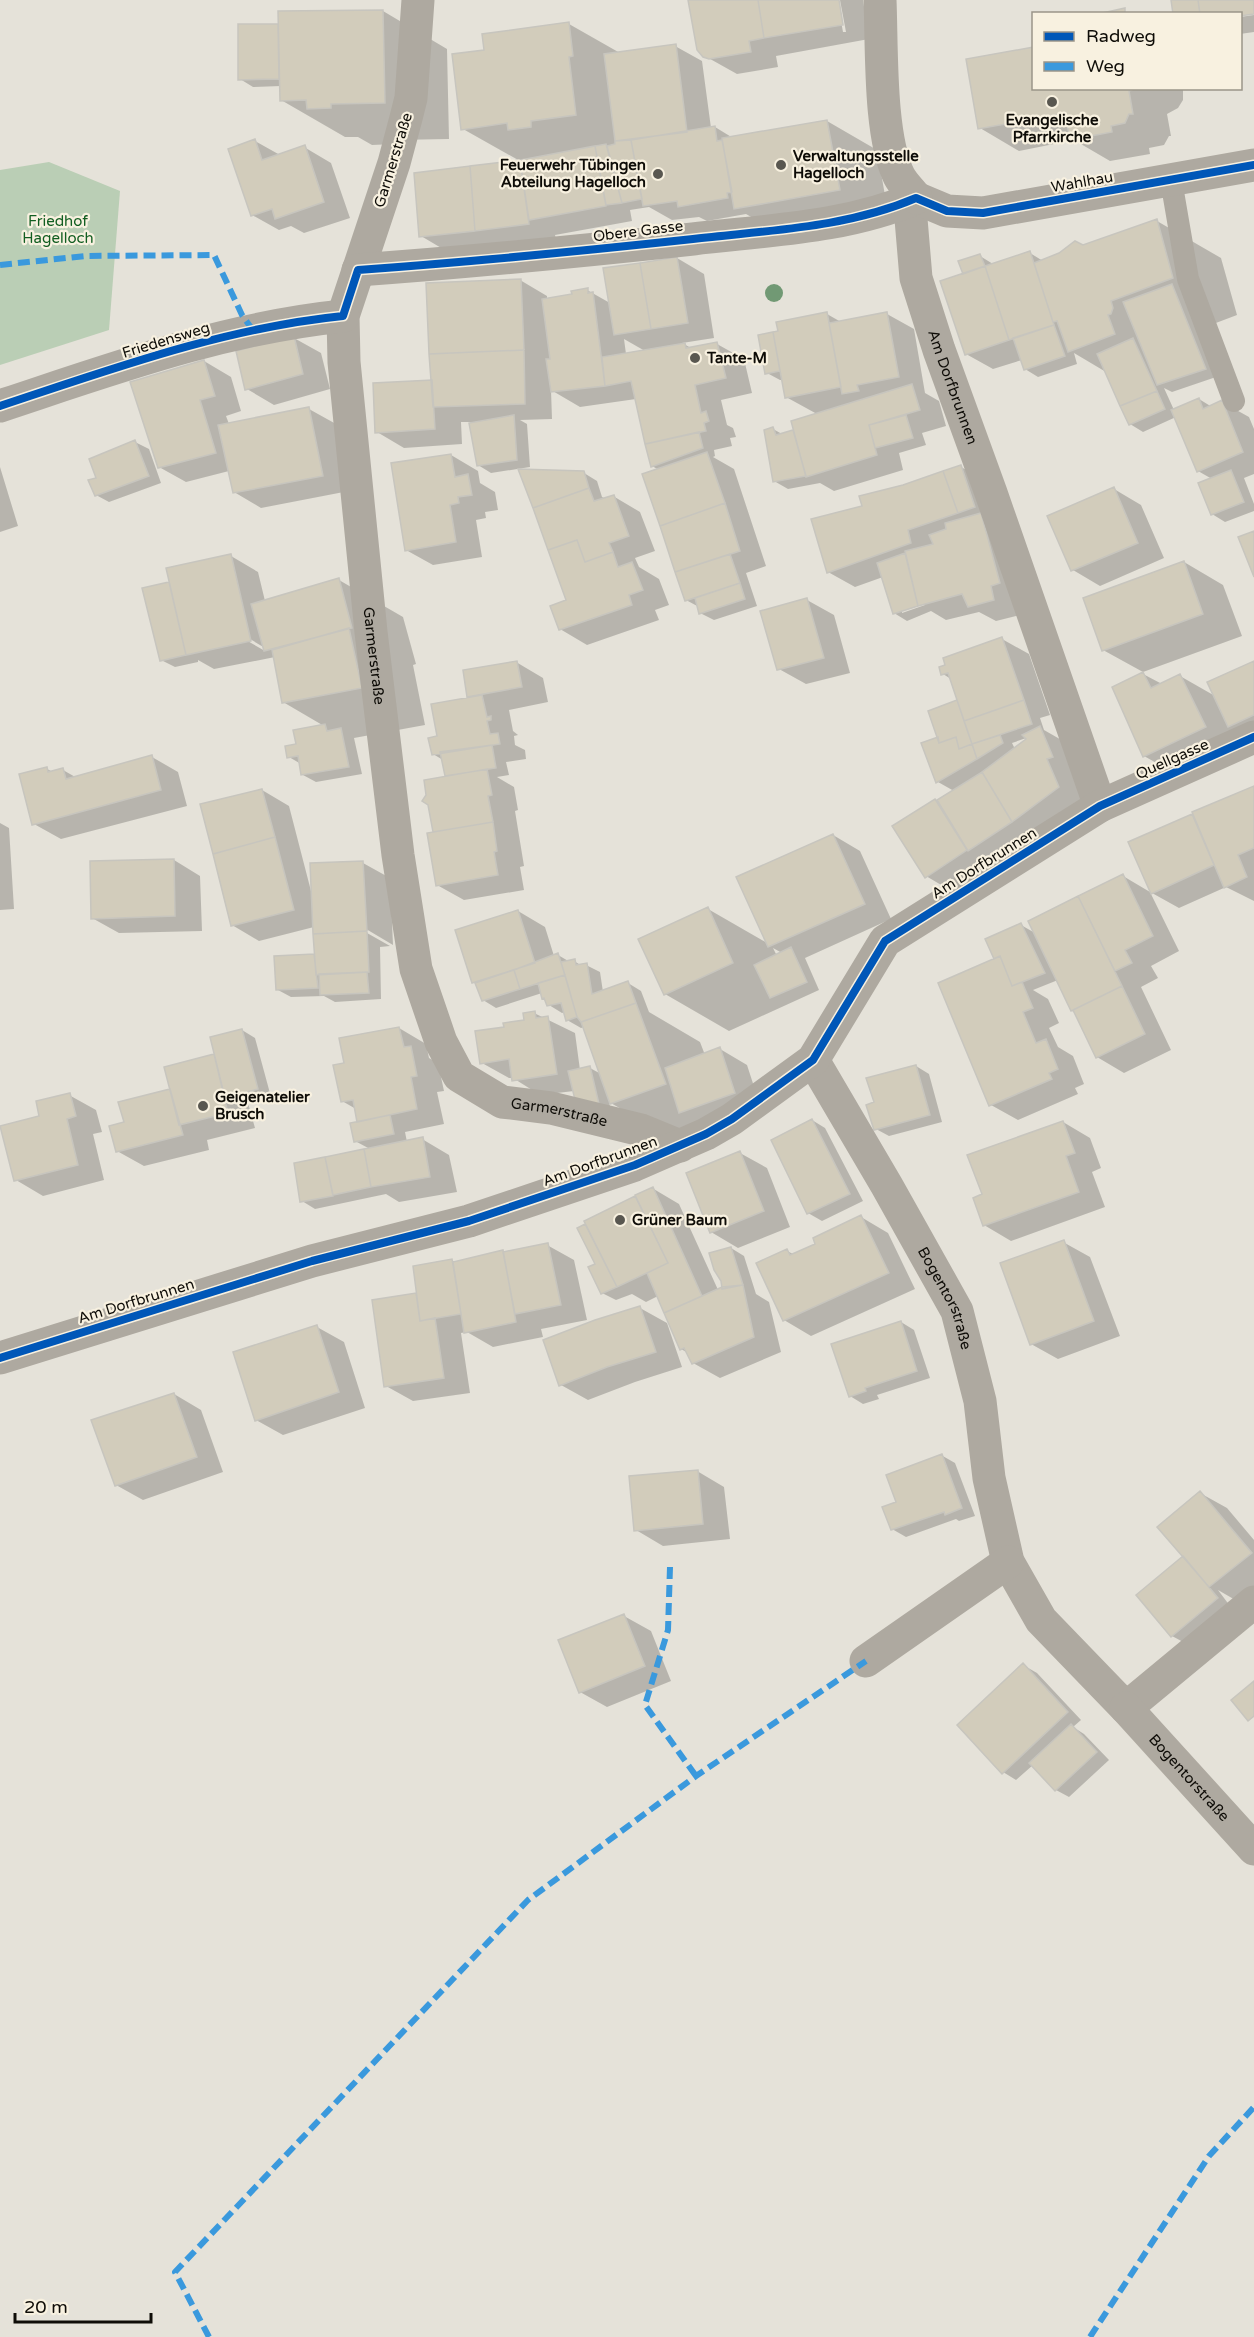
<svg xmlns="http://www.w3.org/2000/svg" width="1254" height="2337" viewBox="0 0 1254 2337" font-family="'Varela Round',sans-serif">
<rect width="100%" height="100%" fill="#e5e2d9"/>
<path fill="#baceb5" d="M49 162 120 191 109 330 0 365V170Z"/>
<path fill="#0003" fill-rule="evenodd" d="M689 0H837L843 32H846L840 0H863L869 39 776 56 778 67 737 74 703 55Z
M383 11 447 49 449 139 395 140V144L372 145 358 137H345L281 100V86L253 87 240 79 239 26 280 25 279 13Z
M1254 15V32L1240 34V17Z
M569 24 620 53 675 46 702 61 711 128 715 127 733 138 827 121 877 150 889 218 785 236 746 214 707 221 699 217 672 220 649 207 630 210 632 221 555 235 556 239 448 252 421 236 520 161 463 129 486 52Z
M1034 88H1183V100L1178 108 1167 114 1171 136H1169L1164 145 1149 148 1150 154 1110 161 1074 140 1019 151 980 128Z
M255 141 280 155 304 147 331 163 350 218 304 233 291 226 279 230 252 215Z
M1157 221 1221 258 1237 315 1200 329 1219 376 1172 392 1164 388 1174 410 1199 399 1212 407 1222 402 1249 417 1254 429V474L1244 478 1254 504V511L1225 522 1212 514V479L1198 471 1176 417 1143 432 1130 424 1106 372 1074 353 1077 364 1038 377 1025 369 1022 360 993 369 966 354 965 275 980 256 993 264 1030 253 1043 261Z
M677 258 704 274 714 338 682 343 691 348 717 344 744 359 752 393 721 400 727 425 733 428 736 437 730 438 732 446 714 450 715 456 713 457 734 469 766 566 746 573 757 606 714 620 700 613 699 607 686 600 659 470 652 466 636 399 580 407 551 390 552 419 520 420 527 424 530 467 491 473 478 465 471 422H461L462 444 404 448 377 432 432 382 520 280 547 296V299L573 296 587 290 610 303ZM624 339 645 351 626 354Z
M827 314 841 322 887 314 914 329 925 393 939 401 946 426 922 433 926 445 899 453 903 470 834 491 820 483 788 489 774 481 773 429 782 434 793 431 796 433 817 414 786 397 783 380H780L767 373 760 336 780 332Z
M294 338 321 353 330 389 274 405 247 389Z
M204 361 231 377 241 411 226 416 229 424 309 409 336 424 349 491 261 508 234 492 229 471 186 482 159 467Z
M135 442 149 449 161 483 109 502 96 495 98 479Z
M451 455 478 471 480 483 495 492 498 510 485 512 486 518 476 520 482 557 433 565 406 550Z
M0 467 18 526 0 532Z
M961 467 974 474 1020 615 996 621 979 612 946 620 931 611 907 621 894 613 883 577 855 587 828 572 863 507 903 487ZM924 602 925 605 902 613V609Z
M584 473 597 481 602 497 606 499 613 496 640 512 655 551 635 558 639 567 659 579 669 605 655 610 659 620 587 645 560 629 568 601Z
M1114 489 1141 505 1164 558 1100 586 1073 570Z
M231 556 258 572 265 601 339 580 403 617 416 664 413 665 425 725 354 738 362 774 316 782 303 775 301 764 289 757 298 745 324 726 283 702 275 657 214 669 198 660V662L175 667 161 660 144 589 171 583ZM245 636 265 648V651L244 639Z
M1184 562 1223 585 1242 636 1143 672 1103 650Z
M807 600 834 615 850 673 806 684 779 669Z
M1002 639 1029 654 1050 715 1040 718 1044 730 1079 750 1098 810 953 892 926 876 935 801 941 805 954 791 938 782 940 738 960 704 951 679 943 674ZM1032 736 1015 749 1012 743Z
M516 662 543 678 548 702 509 710 513 731 518 735 514 736 515 745 525 750 526 759 506 762 509 775 497 777 514 787 518 810 515 811 524 866 520 867 524 890 464 900 437 885 435 833 430 805 450 777 446 775 443 760 433 754 438 737 469 698 464 671Z
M1254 663V741L1183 778 1144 756 1143 674 1162 684 1180 676 1215 696Z
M152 757 178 772 187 806 61 839 34 824 47 769 53 772 63 770 77 778Z
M1254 787V901L1226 887 1179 908 1152 893 1192 816 1197 819Z
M262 790 289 806 311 891 363 863 390 878 393 945 361 926 360 929 390 946 380 947 381 999 335 1002 324 996 291 997 278 990 275 958 316 955 314 927 259 941 232 925Z
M0 823 9 828 14 909 0 910Z
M833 835 860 851 891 919 805 958 819 990 729 1031 665 994 708 909 769 944ZM773 948 782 953 777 956Z
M174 860 200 876 202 931 119 933 92 918Z
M1123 876 1150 892 1179 951 1151 966 1158 978 1141 987 1171 1050 1124 1073 1097 1057 1058 980 1033 990 1048 999 1059 1023 1049 1028 1058 1047 1073 1056 1084 1084 1075 1088 1078 1094 1018 1120 991 1105 996 959 1021 925 1035 933 1030 921Z
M518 911 545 927 554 956 558 955 570 962 574 961 582 966 586 965 600 972 603 992 628 983 641 991 649 1012 700 1042 705 1055 720 1049 747 1065 761 1108 676 1140 609 1102 611 1111 574 1091 540 1095 513 1078H509L482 1063 506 1028 525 1021 534 1013 575 1033 580 1070 590 1068 601 1074 584 1027 581 1028 567 1020 565 1012 562 1013 549 1005 542 993 496 1008 483 1000 478 984 474 982Z
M399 1028 426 1044 429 1058 438 1063 444 1091 437 1092 444 1124 405 1132 407 1142 422 1139 449 1155 457 1192 399 1202 386 1194 315 1209 302 1201 296 1164 370 1149 355 1141 359 1123 356 1109 342 1101 346 1064Z
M242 1030 255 1038 271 1097 248 1103 255 1128 207 1140 209 1150 144 1166 117 1151 126 1124 214 1056 216 1057Z
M916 1066 929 1074 942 1122 889 1136 876 1129V1103Z
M69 1095 96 1110 102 1132 93 1134 104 1180 43 1196 16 1180 41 1117Z
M812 1120 825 1128 863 1201 822 1221 808 1213Z
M1063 1122 1090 1138 1101 1168 1092 1172 1105 1207 1011 1241 984 1225V1195Z
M740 1153 767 1168 790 1227 738 1248 711 1232Z
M652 1188 679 1204 719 1292 728 1290 731 1248 744 1256 756 1294 769 1302 781 1352 720 1378 693 1363 688 1353 681 1349 658 1296 646 1302 632 1294 616 1300 602 1293 585 1225 589 1228 586 1221Z
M861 1217 888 1233 915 1289 811 1336 784 1320 787 1251 795 1255 817 1244Z
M1063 1242 1090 1257 1120 1336 1058 1359 1031 1344Z
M547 1245 574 1260 587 1320 541 1329 543 1337 493 1347 467 1332 461 1333 470 1393 413 1401 386 1386 373 1301 418 1295 452 1260 456 1263Z
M640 1308 667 1323 682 1367 635 1382 588 1400 561 1385Z
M901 1322 914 1330 930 1378 877 1395 879 1399 863 1404 850 1396Z
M317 1327 344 1342 365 1408 283 1435 256 1420Z
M174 1394 201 1410 223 1472 143 1500 116 1485Z
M941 1455 955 1463 975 1516 959 1521 956 1519 906 1537 892 1529 898 1503Z
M697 1471 724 1487 730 1539 663 1546 636 1530Z
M1200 1493 1227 1508 1254 1540V1588L1237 1601 1218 1590 1230 1606 1185 1643 1172 1636 1185 1557Z
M624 1616 651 1631 671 1681 607 1707 580 1692Z
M1023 1665 1037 1673 1081 1720 1073 1727 1084 1734 1109 1760 1069 1797 1056 1790 1033 1765 1016 1780 1003 1772Z"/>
<path fill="#d2ccbb" stroke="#c7c5be" stroke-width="1.5" d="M688 0H758L764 38 749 41 751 52 709 59 703 57 697 50Z
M758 0H839L843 25 764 38Z
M1171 0H1198L1200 14H1173Z
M1198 0H1254V14L1240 16V14H1200Z
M1125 8V14H1098Z
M383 10 385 103 331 104V108L307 109 306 100 280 101 278 11Z
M569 22 573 56 569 57 576 115 531 121V127L508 130 507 123 461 130 452 54 484 50 482 34Z
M238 24H278L279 79 238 80Z
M676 44 687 132 615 141 604 54Z
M1034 47V88H1136L1129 91 1133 114H1129L1125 123 1111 126 1112 132 1070 140 1065 113 978 129 966 59Z
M827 120 840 190 734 209 722 138Z
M715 126 717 141 722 140 732 192 727 193 728 198 678 207 677 201 643 206 631 140Z
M255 139 262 160 305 145 324 202 275 219 272 209 251 216 228 149Z
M631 140 642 199 622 203 607 146 615 144V141Z
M606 144 622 203 606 205 595 146Z
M595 146 606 206 529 220 520 160Z
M520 160 529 224 475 231 470 166Z
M470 166 475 231 419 237 414 173Z
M1157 219 1173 278 1111 301 1113 308 1111 314 1108 315 1115 334 1068 352 1057 321 1053 322 1034 263 1059 253 1075 241 1083 245Z
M1030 251 1054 325 1009 340 985 266Z
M980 254 985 266 963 274 958 261Z
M677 257 688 323 651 329 640 263Z
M640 263 651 329 614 335 603 268Z
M985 266 1009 340 965 355 940 281Z
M521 279 524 350 429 354 426 283Z
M1172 284 1206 369 1157 385 1123 302Z
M588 288V293L593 292 605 386 551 392 546 359H550L542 299 572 294 571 291Z
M827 312 841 387 785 398 773 332 778 331 776 322Z
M887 312 899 377 857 385 859 391 842 394 829 323Z
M1054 325 1065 356 1024 370 1013 338Z
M773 332 780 371 765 374 758 335Z
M294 336 303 374 245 390 236 351Z
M1133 338 1157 391 1120 406 1097 354Z
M717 342 726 378 695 385 701 413 706 411 709 421 704 423 706 431 645 444 631 381 605 386 602 357 685 343 686 348Z
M524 350 525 404 433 407 429 354Z
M204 360 215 396 200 400 216 453 158 468 130 382Z
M432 380 435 429 375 433 373 383Z
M912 384 920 410 869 425 877 455 806 477 791 421Z
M1157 391 1165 409 1129 425 1120 406Z
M1199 398 1203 409 1222 400 1243 452 1197 472 1171 410Z
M309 407 323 476 233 493 218 425Z
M514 415 517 460 477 466 469 423Z
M906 415 913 438 875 448 869 425Z
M773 427 776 435 793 430 806 476 773 482 764 430Z
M699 432 703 448 651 467 645 444Z
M135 440 149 476 95 496 88 480 96 478 89 459Z
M707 452 725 503 660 526 642 474Z
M451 454 455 477 468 474 472 495 458 497 459 503 450 505 456 542 405 551 391 463Z
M961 465 975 507 958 513 943 471Z
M518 469 584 471 589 488 533 508Z
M1231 470 1244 502 1211 515 1198 483Z
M943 471 958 513 908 530 911 543 827 573 811 519 862 506 859 496 903 485Z
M1114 487 1138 543 1071 571 1047 516Z
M589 488 594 501 614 495 629 536 609 543 613 552 585 562 577 540 548 550 533 508Z
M725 503 740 551 675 572 660 526Z
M981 513 1000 583 991 586 994 600 968 607 962 594 918 606 905 551 933 544 929 535 946 529 945 523Z
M1254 531V577L1238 537Z
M577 540 585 562 613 552 618 567 632 562 643 590 629 595 632 605 559 630 550 606 566 600 548 550Z
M905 553 918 606 893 614 877 563Z
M231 554 251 641 186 655 166 568Z
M730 554 740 583 685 601 675 572Z
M1184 561 1203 614 1102 651 1083 598Z
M339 578 352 628 264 651 251 604Z
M169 582 186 655 160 661 142 588Z
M740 583 745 599 699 614 695 598Z
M807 598 824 658 777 670 760 611Z
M349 628 362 688 282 703 272 650Z
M1002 637 1024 700 964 721 948 673 941 675 939 667 945 665 943 658Z
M517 661 522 687 467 697 463 670Z
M1254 661V715L1228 727 1207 682Z
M1143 672 1151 688 1180 674 1206 727 1143 757 1112 687Z
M482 695 487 717 491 716V720L487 721 490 734 498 733 500 744 432 755 428 738 437 736 431 704Z
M957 700 972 744 959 749 956 737 939 743 928 711Z
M1024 700 1032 724 972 744 964 721Z
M325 724 327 731 341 728 349 767 301 775 298 756 287 758 285 746 296 744 293 730Z
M1040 726 1053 757 1047 759 1059 787 1012 822 982 772 1026 739 1022 735Z
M1000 735 1003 743 977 759 972 744Z
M938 737 939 743 956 737 959 749 972 744 977 759 936 783 921 743Z
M492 745 496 768 445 776 440 752Z
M152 755 161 790 32 825 19 774 47 767 48 772 63 768 66 779Z
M487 769 492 795 488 796 493 822 433 832 428 805 422 801 426 795 424 780Z
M982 772 1012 822 968 851 937 800Z
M1254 786V848L1238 855 1247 877 1224 888 1192 812Z
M262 789 275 837 213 854 200 804Z
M935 799 967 850 925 878 892 826Z
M1192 814 1214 865 1151 894 1128 842Z
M493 822 497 851 494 852 498 875 436 886 427 833Z
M833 834 865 904 768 947 736 877Z
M275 837 294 910 231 926 213 854Z
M174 859 175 916 91 919 90 861Z
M363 861 367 931 313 934 310 863Z
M1123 874 1153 936 1125 950 1132 963 1115 971 1078 896Z
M1078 896 1122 986 1071 1011 1028 921Z
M708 907 733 963 664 995 638 939Z
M518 910 535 963 472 983 455 930Z
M1021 923 1045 973 1012 986 1000 956 994 959 985 939Z
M367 931 369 972 316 975 313 934Z
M791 947 807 982 770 998 754 965Z
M558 953 565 975 520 989 514 970Z
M314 954 318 988 276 990 274 956Z
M1000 956 1012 986 1022 982 1033 1008 1023 1012 1036 1043 1046 1039 1058 1069 1049 1073 1052 1079 989 1106 938 983Z
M575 959 576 965 587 963 592 994 628 981 636 1003 581 1022 577 1017 561 962Z
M514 970 520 989 482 1001 475 983Z
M367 972 369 993 320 995 319 974Z
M565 975 577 1017 566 1021 561 1003 547 1006 544 998 542 999 538 983Z
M1122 986 1145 1034 1096 1058 1073 1010Z
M636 1003 666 1084 610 1104 581 1022Z
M535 1011 536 1018 548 1016 557 1074 512 1081 509 1059 480 1064 475 1031 504 1027 503 1023 524 1020 523 1013Z
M399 1027 404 1047 411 1046 417 1076 411 1077 417 1109 357 1122 353 1100 341 1102 333 1065 344 1063 339 1038Z
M242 1029 258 1089 225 1098 210 1037Z
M720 1047 735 1093 679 1113 665 1068Z
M214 1054 228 1113 179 1125 164 1067Z
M916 1065 930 1115 874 1130 866 1105 874 1102 866 1078Z
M590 1066 599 1104 577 1108 568 1071Z
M170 1089 183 1135 116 1152 109 1126 124 1122 118 1102Z
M70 1093 76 1116 67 1119 78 1165 14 1181 0 1126 39 1116 36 1101Z
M390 1115 394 1134 354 1142 350 1123Z
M812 1119 850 1194 807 1214 771 1140Z
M1063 1121 1075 1153 1066 1156 1079 1192 983 1226 973 1198 982 1194 967 1155Z
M423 1137 430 1177 371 1187 364 1149Z
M364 1149 371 1187 333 1195 325 1157Z
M740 1151 764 1211 710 1233 686 1173Z
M325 1157 333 1196 300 1202 294 1163Z
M653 1187 702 1296 664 1313 647 1273 668 1263 635 1195Z
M635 1196 668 1263 617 1287 584 1221Z
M861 1215 889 1273 783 1321 756 1263 787 1249 790 1255 815 1244 813 1238Z
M585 1224 617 1287 601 1294 588 1267 595 1264 577 1228Z
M1064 1240 1094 1321 1030 1345 1000 1263Z
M548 1243 561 1305 515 1314 503 1252Z
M731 1247 743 1285 722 1289 721 1281 714 1270 709 1253Z
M503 1250 516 1322 464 1333 453 1262Z
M452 1259 461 1314 420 1321 413 1266Z
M743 1285 754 1337 692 1364 684 1348 680 1350 664 1313 722 1287Z
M416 1293 420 1321 435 1318 444 1378 384 1387 372 1300Z
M640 1306 656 1352 607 1367 559 1386 543 1340 595 1320Z
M901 1321 917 1371 865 1388 866 1391 849 1397 831 1344Z
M317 1325 339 1392 255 1421 233 1352Z
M174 1393 197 1457 115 1486 91 1420Z
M942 1454 962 1508 945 1515 944 1512 891 1530 882 1507 896 1502 886 1475Z
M698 1470 703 1524 634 1531 629 1476Z
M1200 1491 1252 1553 1209 1587 1157 1527Z
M1183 1556 1218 1598 1171 1637 1136 1595Z
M624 1614 645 1666 579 1693 558 1640Z
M1023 1663 1068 1712 1002 1774 957 1725Z
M1254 1681V1716L1248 1721 1231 1700Z
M1071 1724 1097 1752 1055 1791 1029 1763Z"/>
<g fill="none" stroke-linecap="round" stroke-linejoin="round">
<path stroke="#aea9a0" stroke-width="22" d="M1171 180 1188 279 1234 401"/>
<g stroke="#aea9a0" stroke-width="33">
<path id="s1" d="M418 0 411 98 406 118 394 163 343 316 344 362 371 632 398 855 416 969 441 1042 459 1076 502 1102 551 1108 641 1130 680 1146"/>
<path id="s2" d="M916 198 911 219 916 278 939 350 991 493 1100 806"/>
<path d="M916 198 947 211 983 213 1254 165"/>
<path d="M358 270C470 262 582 251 693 239 769 230 846 228 916 198"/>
<path d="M0 406C112 369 224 328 343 316"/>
<path id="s3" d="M813 1060 887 1186 957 1311 980 1401 989 1478 1008 1562 1041 1620 1126 1708 1254 1602"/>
<path d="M0 1358 312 1261 469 1221 635 1165 706 1134 732 1119 813 1060 885 941 1100 806 1254 737"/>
<path d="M866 1661 1008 1562"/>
<path id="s4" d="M1126 1708 1254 1849"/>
</g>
<path stroke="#aea9a0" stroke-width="33" d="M880 0C882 47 879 136 899 176 903 184 911 191 916 198"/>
<path stroke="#3a99dd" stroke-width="6" stroke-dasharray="12 6" stroke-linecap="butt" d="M0 265 85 256 214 255 242 315 252 329
M670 1567 668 1630 645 1705 696 1776
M209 2337 175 2272 528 1900 696 1776 866 1661
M1090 2337 1209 2156 1254 2107"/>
<defs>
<path id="cycleway" d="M0 406C112 369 224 328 343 316L358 270C470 262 582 251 693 239 769 230 846 228 916 198L947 211 983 213 1254 165
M0 1358 312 1261 469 1221 635 1165 706 1134 732 1119 813 1060 885 941 1100 806 1254 737"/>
</defs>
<use href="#cycleway" stroke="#f8f1e0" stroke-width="11"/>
<use href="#cycleway" stroke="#0057b8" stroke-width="8"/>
</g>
<circle fill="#719974" cx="774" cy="293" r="9"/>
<g fill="#595750" stroke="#f8f1e0" stroke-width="2">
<circle cx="1052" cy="102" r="6"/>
<circle cx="781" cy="165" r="6"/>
<circle cx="658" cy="174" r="6"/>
<circle cx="695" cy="358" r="6"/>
<circle cx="203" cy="1106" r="6"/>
<circle cx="620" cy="1220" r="6"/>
</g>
<g text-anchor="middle" stroke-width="4.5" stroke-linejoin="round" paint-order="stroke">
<g font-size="15" font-weight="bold" fill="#0e0c07" stroke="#f8f1e0" text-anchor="start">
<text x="1052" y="125" text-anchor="middle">Evangelische<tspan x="1052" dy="17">Pfarrkirche</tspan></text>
<text x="793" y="161">Verwaltungsstelle<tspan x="793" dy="17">Hagelloch</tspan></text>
<text x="646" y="170" text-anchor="end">Feuerwehr Tübingen<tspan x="646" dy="17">Abteilung Hagelloch</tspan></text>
<text x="707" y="363">Tante-M</text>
<text x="215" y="1102">Geigenatelier<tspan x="215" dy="17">Brusch</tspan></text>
<text x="632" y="1225">Grüner Baum</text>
</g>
<g font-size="15" fill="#0e0c07" stroke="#f8f1e0">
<text transform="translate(393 160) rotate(-73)" y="5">Garmerstraße</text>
<text transform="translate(1082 182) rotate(-10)" y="5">Wahlhau</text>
<text transform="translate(638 231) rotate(-7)" y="5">Obere Gasse</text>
<text transform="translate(166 340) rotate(-17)" y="5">Friedensweg</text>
<text dy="5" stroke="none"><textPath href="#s2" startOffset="196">Am Dorfbrunnen</textPath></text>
<text dy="5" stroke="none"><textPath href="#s1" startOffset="668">Garmerstraße</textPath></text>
<text transform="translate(1172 759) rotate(-24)" y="5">Quellgasse</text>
<text transform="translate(984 863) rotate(-32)" y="5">Am Dorfbrunnen</text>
<text dy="5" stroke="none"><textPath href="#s1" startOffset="1208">Garmerstraße</textPath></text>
<text transform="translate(600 1161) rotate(-20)" y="5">Am Dorfbrunnen</text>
<text dy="5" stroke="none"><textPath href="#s3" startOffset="273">Bogentorstraße</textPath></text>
<text transform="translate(136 1301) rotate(-17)" y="5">Am Dorfbrunnen</text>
<text dy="5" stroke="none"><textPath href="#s4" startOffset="94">Bogentorstraße</textPath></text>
</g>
<g font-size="15" fill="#125e21" stroke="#f8f1e0">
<text x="58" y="226">Friedhof<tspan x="58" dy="17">Hagelloch</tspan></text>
</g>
</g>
<rect x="1032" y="12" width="210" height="78" fill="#f8f1e0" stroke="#9a9589" stroke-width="1.5"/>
<rect x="1044" y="32" width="30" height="9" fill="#0057b8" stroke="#9a9589" stroke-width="1.5"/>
<text x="1086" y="42" font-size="18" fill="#0e0c07">Radweg</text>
<rect x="1044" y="62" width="30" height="9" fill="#3a99dd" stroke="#9a9589" stroke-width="1.5"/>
<text x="1086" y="72" font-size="18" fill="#0e0c07">Weg</text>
<path d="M15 2313v9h136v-9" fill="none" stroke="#0e0c07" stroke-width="3"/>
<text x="24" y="2313" font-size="18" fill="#0e0c07" stroke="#f8f1e0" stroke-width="4.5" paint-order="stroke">20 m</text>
</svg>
